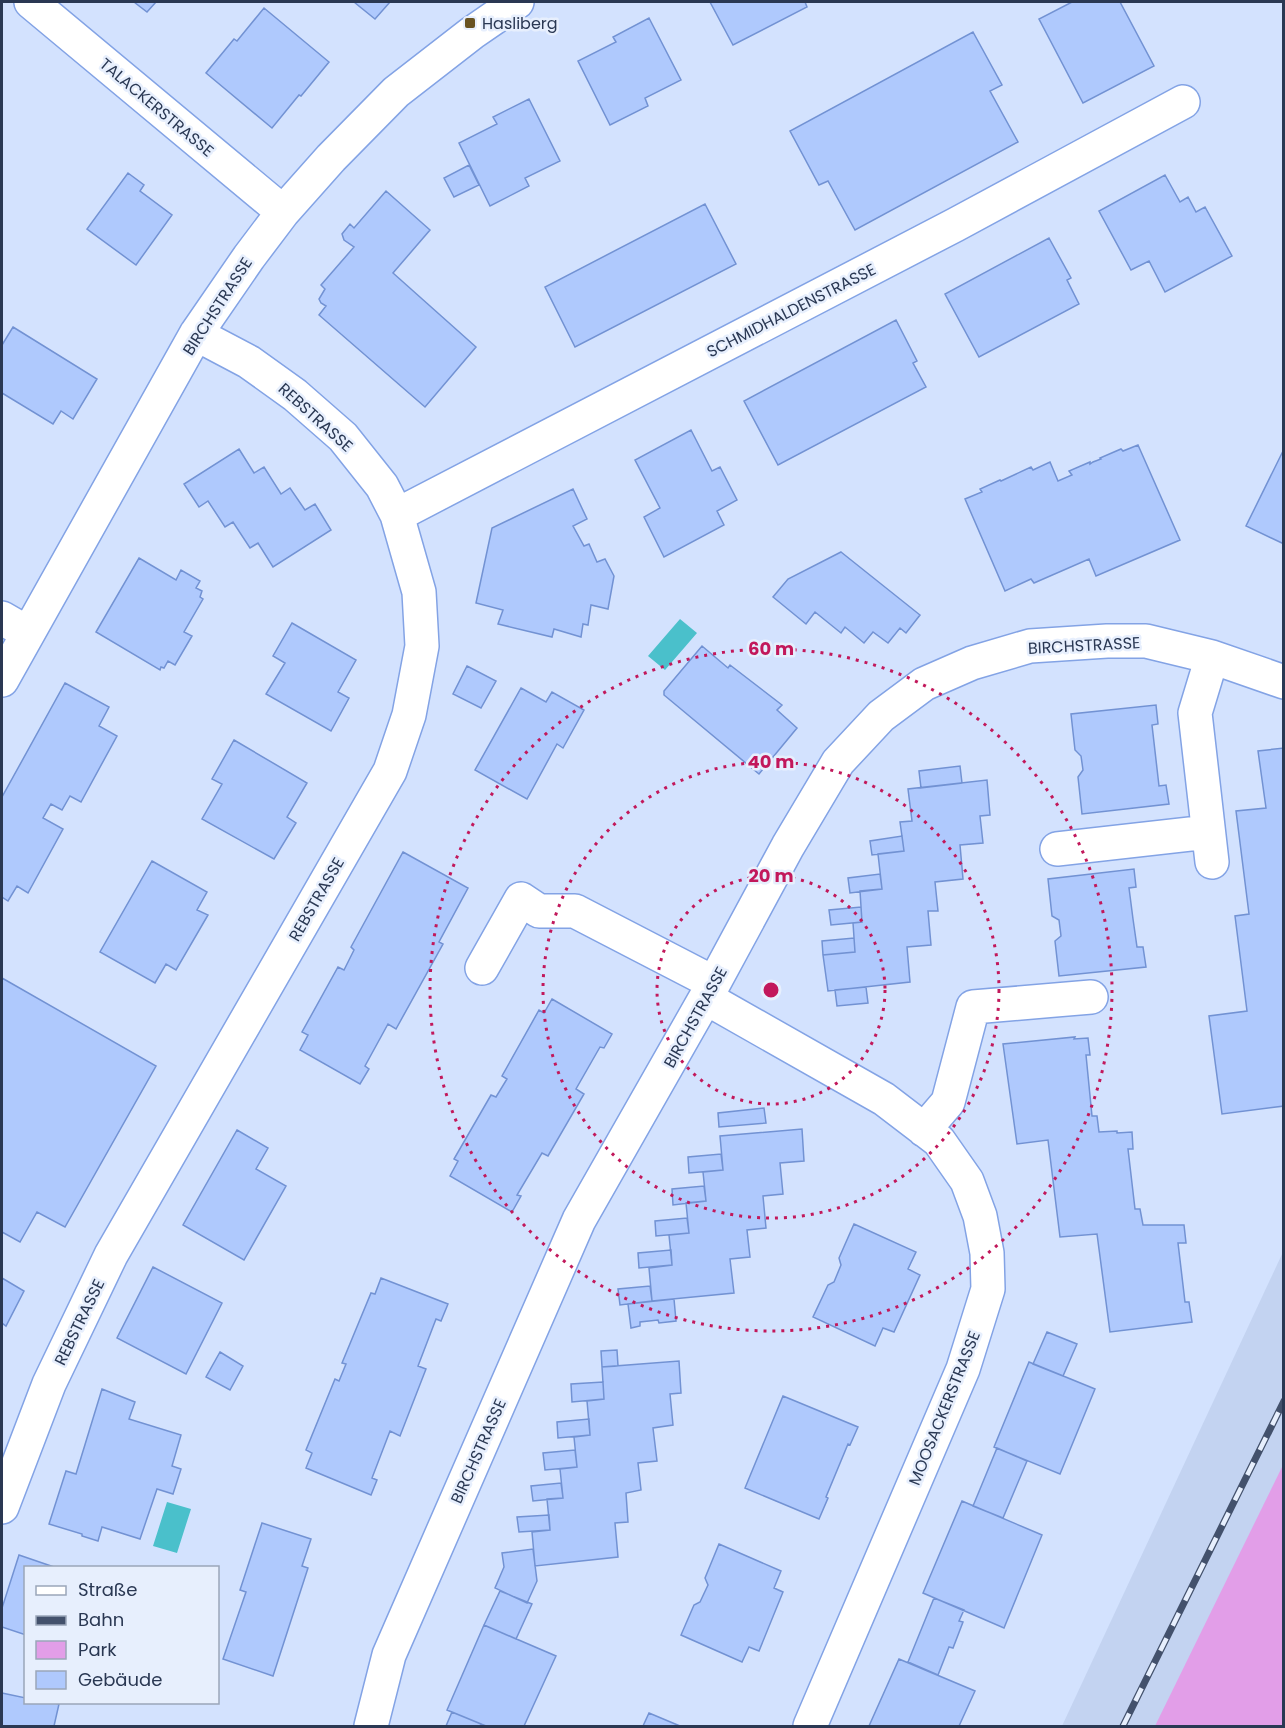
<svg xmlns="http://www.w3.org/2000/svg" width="1285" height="1728" viewBox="0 0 1285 1728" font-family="Poppins,sans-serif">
<rect width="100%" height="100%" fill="#d3e2fe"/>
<path fill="#c3d3f1" d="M1283 1252V1561L1201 1726H1062Z"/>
<path fill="#e29ee8" d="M1283 1465V1726H1155Z"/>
<path fill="#4ac0cb" d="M680 619 697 633 665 670 648 656Z
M167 1502 191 1509 177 1553 153 1546Z"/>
<path fill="#afc9fd" stroke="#7292d3" stroke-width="1.5" d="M134 2H156L147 12Z
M354 2H390L375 19Z
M710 2H805L807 7 733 45Z
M1072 2H1120L1154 66 1083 103 1039 19Z
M264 8 329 62 301 96 299 95 272 128 206 73 234 39 237 41Z
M649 18 681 80 645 98 648 106 610 125 578 61 616 42 613 37Z
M973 32 1002 85 990 91 1018 142 855 230 828 181 819 185 790 131Z
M529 99 560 161 525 178 529 186 490 206 459 143 497 124 493 117Z
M469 165 479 185 454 197 444 178Z
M128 173 144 185 140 191 172 215 136 265 87 229Z
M1165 175 1180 202 1188 197 1196 212 1205 207 1232 256 1165 292 1149 261 1131 270 1099 211Z
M386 191 430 230 393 273 476 347 425 407 319 315 326 306 321 303 319 299 325 289 321 285 354 247 344 240 342 234 350 224 354 228Z
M705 204 736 264 575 347 545 287Z
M1049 238 1071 278 1067 280 1079 304 979 357 945 294Z
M896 320 917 361 913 363 926 387 778 465 744 401Z
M13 327 97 379 73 419 61 411 53 424 2 393V345Z
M691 430 712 471 720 467 737 500 717 511 724 525 664 557 644 517 660 508 635 460Z
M1138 445 1180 540 1096 576 1089 559 1034 583 1031 579 1005 591 965 499 982 492 980 489 1000 480 1001 481 1031 467 1033 470 1050 462 1058 481 1072 475 1069 471 1090 462V464L1093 462 1101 459 1100 458 1121 449 1123 451Z
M239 449 254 473 264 467 281 494 290 488 305 510 315 504 331 530 273 567 258 543 250 548 233 522 225 527 208 501 199 507 184 484Z
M1284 449V544L1246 526Z
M573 489 587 519 573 526 584 546 589 544 597 562 605 559 614 576 608 609 591 605 588 625 583 624 581 637 554 629 552 637 498 624 503 610 476 603 492 528Z
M841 552 920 615 906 633 900 628 888 643 873 632 864 643 845 627 841 633 815 612 806 624 773 597 788 579Z
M139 558 176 580 181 570 200 581 196 588 202 591 200 597 203 599 184 632 192 636 175 665 168 661 164 668 161 667 160 670 96 632Z
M292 623 356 660 338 692 349 698 331 731 266 694 285 663 273 656Z
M702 646 728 668 730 665 782 705 777 710 797 728 759 774 664 695V691Z
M467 666 496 681 481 708 453 694Z
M65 683 109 707 99 726 117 736 81 802 70 796 62 810 51 804 43 818 63 829 28 893 17 886 8 901 2 897V797Z
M521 688 546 702 552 692 584 710 563 748 557 744 527 799 475 770Z
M1156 705 1158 724 1152 725 1159 786 1166 785 1169 804 1082 814 1078 777 1083 770 1081 756 1075 750 1071 714Z
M234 740 307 783 287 817 296 823 274 859 202 819 222 784 212 779Z
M1284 748V1106L1222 1114 1209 1016 1247 1011 1235 916 1249 914 1236 811 1266 808 1258 751Z
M960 766 962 783 921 788 919 771Z
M987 780 990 815 980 816 983 843 960 845 963 879 935 882 938 911H928L931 945 907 947 910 982 828 991 823 955 855 952 853 923 862 922 860 891 882 889 878 854 904 851 900 822 912 821 908 789Z
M902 836 904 851 872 855 870 841Z
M403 852 468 888 439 942 443 944 396 1029 388 1024 365 1066 369 1069 360 1084 300 1050 308 1035 302 1032 338 967 344 970 354 950 351 947Z
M152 861 207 892 197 910 208 915 176 970 166 964 155 983 100 952Z
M1134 869 1136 887 1129 888 1133 919 1137 947H1143L1146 967 1059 976 1055 941 1061 936 1059 920 1052 916 1048 879Z
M880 874 882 889 850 893 848 878Z
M861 907 862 922 831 925 829 910Z
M854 938 855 952 823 955 822 941Z
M2 978 156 1066 65 1227 37 1212 20 1242 2 1232Z
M866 987 868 1003 837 1006 835 990Z
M552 999 612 1034 604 1048 600 1047 576 1089 584 1094 548 1156 542 1153 517 1195 521 1196 512 1212 450 1176 458 1161 454 1159 491 1095 496 1097 507 1079 502 1076 539 1010 544 1013Z
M1075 1037 1074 1039 1088 1038 1090 1055H1086L1092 1116H1097L1099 1132 1117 1131V1133L1132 1132 1133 1149H1128L1135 1209H1140L1143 1225H1184L1186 1243H1178L1185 1302H1189L1192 1322 1110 1332 1097 1234 1060 1237 1048 1140 1017 1144 1003 1044Z
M764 1108 766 1123 719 1127 718 1113Z
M802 1129 804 1161 780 1163 783 1194 763 1196 766 1228 747 1230 750 1257 730 1259 734 1293 652 1301 649 1268 672 1265 669 1235 689 1233 686 1203 706 1201 703 1172 723 1170 720 1136Z
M237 1130 268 1148 256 1169 286 1186 244 1260 183 1225Z
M721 1154 723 1170 689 1173 688 1157Z
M704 1186 706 1201 673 1205 672 1189Z
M687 1218 689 1233 656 1236 655 1221Z
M854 1224 916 1252 908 1269 920 1275 894 1332 883 1328 875 1346 813 1317 828 1285 834 1282 841 1265 839 1258Z
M671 1250 672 1265 639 1268 638 1253Z
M153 1267 222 1303 186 1374 117 1338Z
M2 1278 24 1291 6 1326 2 1323Z
M381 1278 448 1304 441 1321 436 1319 418 1366 426 1369 400 1436 390 1431 372 1478 377 1480 371 1495 306 1468 312 1453 306 1450 335 1379 339 1381 346 1364 342 1363 371 1293 375 1294Z
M650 1286 652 1301 620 1305 618 1289Z
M674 1299 676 1321 659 1323 658 1320 640 1322V1326L631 1328 628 1304Z
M1047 1332 1077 1344 1063 1376 1033 1364Z
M617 1350 618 1366 602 1367 601 1351Z
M220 1352 243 1366 230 1390 206 1377Z
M679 1361 681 1393 670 1394 673 1425 653 1428 657 1461 638 1463 641 1490 626 1493 628 1522 615 1523 618 1557 535 1566 532 1532 550 1530 547 1499 563 1498 560 1469 577 1467 574 1437 590 1435 587 1401 604 1399 602 1367Z
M1029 1362 1095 1389 1060 1474 994 1447Z
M603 1382 604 1399 572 1402 571 1384Z
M102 1389 135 1402 129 1419 181 1435 172 1466 181 1469 173 1494 157 1489 140 1539 102 1527 98 1541 82 1536V1534L49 1524 66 1471 76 1474Z
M783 1396 858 1427 850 1445 848 1444 826 1497 828 1498 819 1519 745 1488Z
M589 1419 590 1435 558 1438 557 1422Z
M997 1448 1027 1461 1003 1518 973 1506Z
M575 1450 577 1467 545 1470 543 1453Z
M561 1483 563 1498 533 1501 531 1486Z
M962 1501 1042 1535 1004 1628 923 1593Z
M549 1515 550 1530 519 1532 517 1517Z
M262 1523 311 1539 302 1566 308 1568 273 1676 223 1659 246 1592 240 1590Z
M719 1544 781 1571 774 1588 783 1592 759 1651 749 1647 742 1662 681 1635 694 1605 700 1602 708 1585 705 1578Z
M533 1549 537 1581 527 1603 495 1588 504 1567 502 1553Z
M19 1555 57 1568H26V1635L2 1627V1608Z
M500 1591 532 1604 516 1639 484 1625Z
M934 1598 964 1610 959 1621 963 1622 953 1648 949 1647 938 1675 908 1662Z
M484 1625 556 1656 524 1726H486L447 1710Z
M899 1659 975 1691 959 1726H869Z
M2 1693 26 1698V1702H50L59 1704 54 1726H2Z
M452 1712 481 1724 480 1726H446Z
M649 1713 680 1726H643Z"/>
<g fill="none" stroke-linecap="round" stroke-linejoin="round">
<defs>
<path id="minor" d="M31 2 283 212
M397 515 955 225 1183 102
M2 618 28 633
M1212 657 1195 713 1212 862
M2 680 196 334 249 257 283 212 331 158 396 92 472 33 517 2
M1057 849 1208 832
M482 968 521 899 539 911H575L714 983
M706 998 884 1099 939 1141 967 1181 980 1216 987 1253 988 1289 963 1369 810 1726
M924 1130 948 1102 973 1007 1091 997
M2 1507 49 1384 111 1255 390 771 409 715 422 646 419 592 397 515 382 486 343 437 295 395 249 362 196 334
M371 1726 389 1655 579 1220 714 983 788 846 838 762 881 716 924 684 972 663 1030 646 1107 641H1146L1212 657 1284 682"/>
</defs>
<use href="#minor" stroke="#83a3e5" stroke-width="36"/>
<use href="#minor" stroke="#fff" stroke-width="33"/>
<defs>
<path id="rail" d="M1123 1726 1284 1401"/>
</defs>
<use href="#rail" stroke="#43516c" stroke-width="7"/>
<use href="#rail" stroke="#e7effd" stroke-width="4.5" stroke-dasharray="14" stroke-linecap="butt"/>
</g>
<g fill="none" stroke="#c2185b" stroke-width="3" stroke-dasharray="3 6">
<circle cx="771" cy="990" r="114"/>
<circle cx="771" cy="990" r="228"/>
<circle cx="771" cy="990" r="341"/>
</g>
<rect fill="#695322" stroke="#e7effd" stroke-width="2" x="464" y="17" width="12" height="12" rx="3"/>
<g text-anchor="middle" stroke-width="5" stroke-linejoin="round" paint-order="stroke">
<g font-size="16" fill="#2a3853" stroke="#e7effd" text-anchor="start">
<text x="482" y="29">Hasliberg</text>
</g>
<g font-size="16" fill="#2a3853" stroke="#e7effd">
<text transform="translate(157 107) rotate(40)" y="6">TALACKERSTRASSE</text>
<text transform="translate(217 306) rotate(-57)" y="6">BIRCHSTRASSE</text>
<text transform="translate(791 310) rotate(-27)" y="6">SCHMIDHALDENSTRASSE</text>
<text transform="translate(316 417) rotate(42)" y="6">REBSTRASSE</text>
<text transform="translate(1084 645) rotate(-3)" y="6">BIRCHSTRASSE</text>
<text transform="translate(316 899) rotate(-60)" y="6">REBSTRASSE</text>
<text transform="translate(695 1017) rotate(-61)" y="6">BIRCHSTRASSE</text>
<text transform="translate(79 1322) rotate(-64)" y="6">REBSTRASSE</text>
<text transform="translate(944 1408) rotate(-68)" y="6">MOOSACKERSTRASSE</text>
<text transform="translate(478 1451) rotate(-66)" y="6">BIRCHSTRASSE</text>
</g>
</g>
<circle cx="771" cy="990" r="9" fill="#c2185b" stroke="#e7effd" stroke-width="3"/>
<g font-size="18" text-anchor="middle" font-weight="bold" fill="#c2185b" stroke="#e7effd" stroke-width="5" stroke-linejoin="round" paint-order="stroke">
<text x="771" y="655">60 m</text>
<text x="771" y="768">40 m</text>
<text x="771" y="882">20 m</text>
</g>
<rect width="1285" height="1728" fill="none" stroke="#2a3853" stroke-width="6"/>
<rect x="24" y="1566" width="195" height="138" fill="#e7effd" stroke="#9ba6b9" stroke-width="1.5"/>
<rect x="36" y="1586" width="30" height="9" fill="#ffffff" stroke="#9ba6b9" stroke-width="1.5"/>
<text x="78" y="1596" font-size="18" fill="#2a3853">Straße</text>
<rect x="36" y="1616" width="30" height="9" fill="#43516c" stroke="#9ba6b9" stroke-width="1.5"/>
<text x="78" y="1626" font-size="18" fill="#2a3853">Bahn</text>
<rect x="36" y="1641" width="30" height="18" fill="#e29ee8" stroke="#9ba6b9" stroke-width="1.5"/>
<text x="78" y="1656" font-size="18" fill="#2a3853">Park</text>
<rect x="36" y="1671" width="30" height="18" fill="#afc9fd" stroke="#9ba6b9" stroke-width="1.5"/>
<text x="78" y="1686" font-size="18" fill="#2a3853">Gebäude</text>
</svg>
